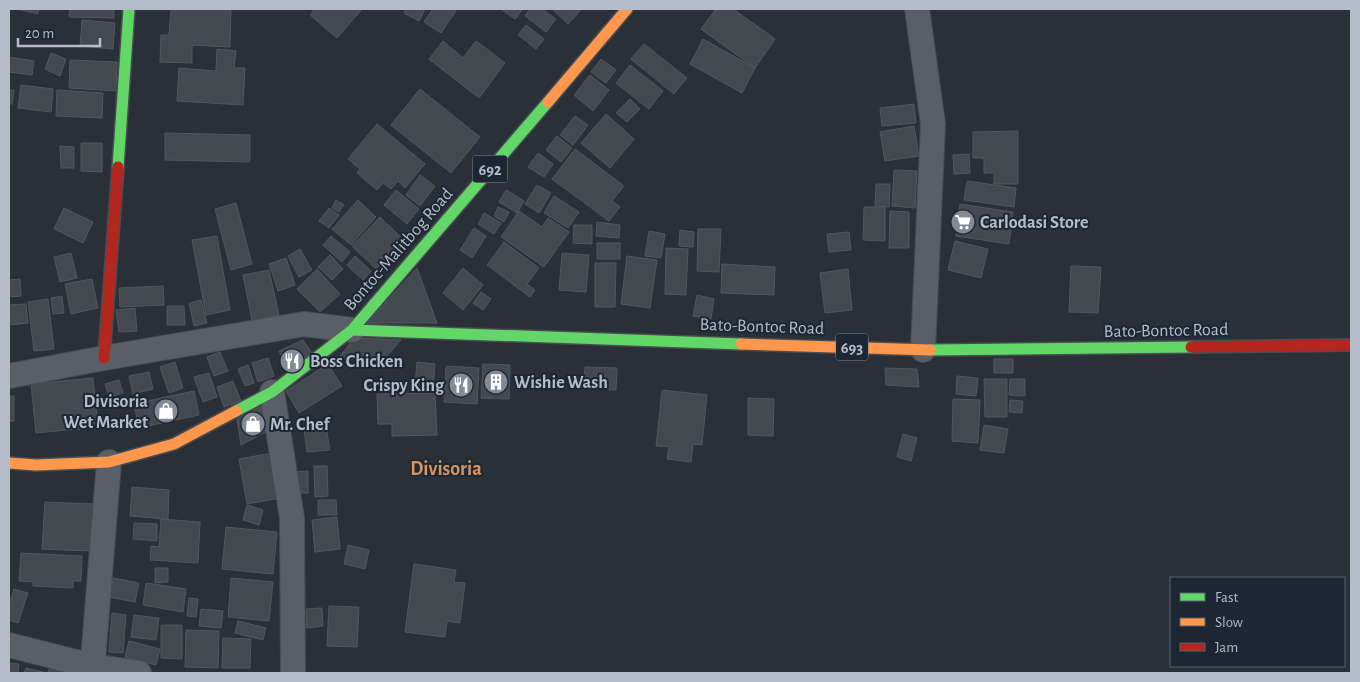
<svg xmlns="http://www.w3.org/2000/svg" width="1360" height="682" viewBox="0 0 1360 682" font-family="'Alegreya Sans',sans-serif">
<rect width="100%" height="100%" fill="#2a3038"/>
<path fill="#444950" stroke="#52575f" d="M18 9H39L38 14Z
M70 9H114V18L69 17Z
M171 9H231L230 47 192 45V63L160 62 161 35H169Z
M315 9H362L337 38 310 15Z
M406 9H425L419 21 404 13Z
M433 9H457L441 33 424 22Z
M501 9H523L515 19Z
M530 9H542L556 19 546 32 525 16Z
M552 9H578L580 11 568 24Z
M716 9H733L775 39 755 68 701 29Z
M82 20 115 23 113 49 80 46Z
M526 25 544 39 536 49 518 35Z
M703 39 755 68 742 93 690 64Z
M443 41 463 58 476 41 505 63 479 98 429 59Z
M644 44 687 78 674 94 631 59Z
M217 49 236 51 234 68H245L243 105 177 101 179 68 216 71Z
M51 53 66 59 60 76 45 69Z
M9 57 34 61 32 75 9 72Z
M601 59 616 70 606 83 591 72Z
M70 60 117 62 116 91 69 88Z
M630 65 663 91 649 109 616 83Z
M590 75 609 90 593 111 574 95Z
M21 85 53 89 51 112 18 108Z
M420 89 480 137 451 173 391 125Z
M9 90H14L12 104H9Z
M57 90 103 93 102 118 56 116Z
M630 99 640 109 627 122 616 113Z
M914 104 916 123 882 126 880 108Z
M606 114 634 139 610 168 581 143Z
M575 116 588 125 573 145 560 135Z
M377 124 425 164 405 188 398 181 391 189 383 183 377 190 357 173 360 169 348 159Z
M914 126 919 156 885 161 880 132Z
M1018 131V184H994V173H984V158H973V132Z
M165 133 250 135V162L165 160Z
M557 136 572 148 561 162 546 150Z
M81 143H102V172L81 171Z
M60 146 74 147V168H61Z
M575 149 624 186 612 201 620 207 609 221 552 179Z
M538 153 553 164 544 177 528 167Z
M969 154 970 173 954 174 953 155Z
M894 170 917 171 915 208 892 206Z
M420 175 435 186 420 206 406 195Z
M967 181 1016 188 1014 207 964 200Z
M876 184H890L889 207 875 206Z
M537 185 551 193 539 213 525 204Z
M396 190 419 209 407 224 384 205Z
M506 190 524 201 517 213 499 202Z
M554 196 579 212 568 228 544 213Z
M336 200 344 205 339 212 332 208Z
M358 200 376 217 351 245 332 229Z
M236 203 252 264 231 270 215 209Z
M960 204 1013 212 1009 244 956 236Z
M498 207 509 212 504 222 494 216Z
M864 207H885V241L863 240Z
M64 208 93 222 83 243 54 229Z
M329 208 339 215 329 228 319 221Z
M519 211 542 227 548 218 569 232 544 267 501 237Z
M890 211 909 212V248H889Z
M484 213 501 223 494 234 478 224Z
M380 217 404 240 376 269 352 246Z
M597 222 620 225 619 238 596 236Z
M574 225H592V244L573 243Z
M474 228 486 236 472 258 460 250Z
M698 229H721L719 272 697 271Z
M680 230 694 232 693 247 679 246Z
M649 231 665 234 661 258 645 256Z
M849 232 851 250 829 252 827 234Z
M217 236 230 310 206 315 192 240Z
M331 236 350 252 342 262 323 245Z
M955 241 988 249 981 278 948 270Z
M504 242 539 268 527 284 535 290 530 297 487 265Z
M597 243H620V259H597Z
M666 248 688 249 686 295 665 294Z
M300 249 312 270 299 277 288 256Z
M71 253 77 278 60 282 54 257Z
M562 253 589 255 586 292 559 290Z
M330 255 343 269 332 280 318 267Z
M355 256 371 271 363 280 347 265Z
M627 256 657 260 650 308 621 304Z
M286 258 295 285 278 291 269 264Z
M595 263H616L615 307H595Z
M722 264 775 267 774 295 721 293Z
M1071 266 1101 267 1098 313 1069 312Z
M417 268 437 323H367Z
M463 268 483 285 463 310 443 293Z
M317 269 340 294 320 312 297 289Z
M848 269 852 310 825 313 820 273Z
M269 270 279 315 252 320 243 275Z
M20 279 21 296 9 297V280Z
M92 279 98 308 71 314 65 284Z
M163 286 164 305 120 307 119 288Z
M481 292 491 299 483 310 473 303Z
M697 295 714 299 711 319 693 316Z
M62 296 64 313 53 314 51 298Z
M48 299 54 349 34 351 28 302Z
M201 300 207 323 194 326 189 303Z
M26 304 28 323 9 325V305Z
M167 306H184L185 325H167Z
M135 308 137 331 119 332 116 310Z
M354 338 401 340 383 360 338 359Z
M303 340 312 353 287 368 279 351Z
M220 352 228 371 214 376 207 357Z
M268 358 274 376 258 382 252 363Z
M994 359H1013V373H994Z
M175 362 183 388 169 393 160 367Z
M417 362 435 364 433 388 415 386Z
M328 364 342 386 299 413 286 391Z
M483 364 510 365 509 399 481 398Z
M248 365 254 383 245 386 238 369Z
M446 366 479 368 477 404 444 402Z
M585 367 617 368 616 390 584 388Z
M885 368 917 369 919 387 886 385Z
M149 372 153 389 133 394 129 376Z
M209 373 217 397 203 402 194 377Z
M957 376 978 378 976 396 956 394Z
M93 378 98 427 36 433 31 384Z
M984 379H1007V417H985Z
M1010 379H1025V396L1009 395Z
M119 380 123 393 109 397 105 384Z
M233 381 241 401 224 407 217 387Z
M662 390 707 395 702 445 693 444 691 462 667 459 669 447 656 446Z
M194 391 199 415 139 428 134 404Z
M435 393 437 435 392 436V424H378L377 394Z
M9 396H14V421H9Z
M748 398 774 399 773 436 748 435Z
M953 399 980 400 978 443 952 441Z
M1010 400 1023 401 1022 413 1009 412Z
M267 403 269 430 241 445 237 418Z
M984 425 1008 429 1004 453 980 450Z
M326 427 330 450 307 452 304 429Z
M903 434 917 438 911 461 897 457Z
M272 453 280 498 247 504 239 459Z
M314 466H327L328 496 315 497Z
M308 471V493H295L294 472Z
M132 487 169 490 168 519 130 516Z
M318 500H336L337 515H318Z
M45 502 93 504 91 551 42 549Z
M247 505 263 510 259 525 243 520Z
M337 517 340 549 315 552 312 520Z
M161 519 200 522 198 563 150 560 151 546 159 547Z
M134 523 157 524V541L133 539Z
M226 527 277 532 273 574 222 569Z
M348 545 369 550 365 569 344 564Z
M21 553 82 556 81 581H73V588L33 586V582L19 581Z
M414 564 456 570 454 582 465 583 460 623 447 621 445 637 405 632Z
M155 568H168V582L155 583Z
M113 578 139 583 135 602 109 597Z
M231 578 273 582 269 621 228 617Z
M146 583 186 589 183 612 143 605Z
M14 589 28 593 18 623 9 620V605Z
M189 598 198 599 196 617 187 616Z
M329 606 359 607 357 647 327 646Z
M322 608 323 626 307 628 306 609Z
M201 609 223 611 221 628 199 626Z
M112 613 126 615 123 653 109 652Z
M134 615 159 618 156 640 131 637Z
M238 621 266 628 263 640 235 633Z
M161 625H182V659L161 658Z
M186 630 219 631 218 668 185 667Z
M223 638 251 639 250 668H222Z
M129 641 160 649 156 665 125 657Z
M9 663 19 664 18 673H9Z
M50 666 70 673H48Z
M26 668 43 672V673H24Z"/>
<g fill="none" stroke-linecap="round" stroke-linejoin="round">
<defs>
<path id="street" d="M917 9 933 124 923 350
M9 376 104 358 304 324 352 330
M272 392 292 518 293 673
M9 645 92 666 139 673
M92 673 109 462"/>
<path id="fast" d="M118 167 129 9
M352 330 741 344
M930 350 1191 347
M236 411 272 392 352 330 548 102"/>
<path id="slow" d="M548 102 627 9
M741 344 930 350
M9 463 36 465 109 462 174 444 236 411"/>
<path id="jam" d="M1191 347 1351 345
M104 358 118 167"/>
</defs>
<use href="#street" stroke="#484c53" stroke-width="26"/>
<use href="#fast" stroke="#484c53" stroke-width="14"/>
<use href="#slow" stroke="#484c53" stroke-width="14"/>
<use href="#jam" stroke="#484c53" stroke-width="14"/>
<use href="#street" stroke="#5a5e66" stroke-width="24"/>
<use href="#fast" stroke="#63d668" stroke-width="11"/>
<use href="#slow" stroke="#ff974d" stroke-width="11"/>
<use href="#jam" stroke="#b3261e" stroke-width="11"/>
</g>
<defs>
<symbol id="supermarket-disc" viewBox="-11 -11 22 22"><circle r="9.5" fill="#848b96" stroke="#1d2633"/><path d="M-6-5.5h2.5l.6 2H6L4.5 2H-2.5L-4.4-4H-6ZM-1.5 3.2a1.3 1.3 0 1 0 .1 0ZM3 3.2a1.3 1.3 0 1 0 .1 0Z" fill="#fff"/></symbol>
<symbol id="restaurant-disc" viewBox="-11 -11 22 22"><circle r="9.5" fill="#848b96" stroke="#1d2633"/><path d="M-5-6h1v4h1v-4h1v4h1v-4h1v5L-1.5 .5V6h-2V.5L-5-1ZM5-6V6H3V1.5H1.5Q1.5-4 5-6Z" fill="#fff"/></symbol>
<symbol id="building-disc" viewBox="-11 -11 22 22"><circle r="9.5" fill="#848b96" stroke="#1d2633"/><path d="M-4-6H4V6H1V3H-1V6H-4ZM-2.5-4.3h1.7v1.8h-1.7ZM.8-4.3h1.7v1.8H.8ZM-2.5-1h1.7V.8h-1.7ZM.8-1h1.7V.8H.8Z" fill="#fff"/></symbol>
<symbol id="shop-disc" viewBox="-11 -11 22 22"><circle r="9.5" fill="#848b96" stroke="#1d2633"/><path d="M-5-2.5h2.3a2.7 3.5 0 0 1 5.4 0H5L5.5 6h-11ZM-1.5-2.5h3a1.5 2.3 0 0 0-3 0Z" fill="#fff"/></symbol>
</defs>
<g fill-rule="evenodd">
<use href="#supermarket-disc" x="949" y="208" width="28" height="28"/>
<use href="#restaurant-disc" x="278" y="347" width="28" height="28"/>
<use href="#building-disc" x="482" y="368" width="28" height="28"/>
<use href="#restaurant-disc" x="447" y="371" width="28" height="28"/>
<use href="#shop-disc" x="152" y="397" width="28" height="28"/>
<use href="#shop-disc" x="239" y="410" width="28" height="28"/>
</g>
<g text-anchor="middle" stroke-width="4" stroke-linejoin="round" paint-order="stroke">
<g fill="#1d2633" stroke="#878f9c" stroke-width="1">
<rect x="472.5" y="155.5" width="35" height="27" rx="4"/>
<rect x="836" y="333.5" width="32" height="27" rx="4"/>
</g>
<g font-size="16" font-weight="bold" fill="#b4bcc9">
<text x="490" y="175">692</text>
<text x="852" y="353">693</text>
</g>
<g font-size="18" font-weight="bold" fill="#b4bcc9" stroke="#1d2633" text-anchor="start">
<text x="980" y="228">Carlodasi Store</text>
<text x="310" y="367">Boss Chicken</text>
<text x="514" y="388">Wishie Wash</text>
<text x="444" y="391" text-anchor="end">Crispy King</text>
<text x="148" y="407" text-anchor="end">Divisoria<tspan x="148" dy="21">Wet Market</tspan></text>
<text x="270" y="430">Mr. Chef</text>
</g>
<g font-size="18" fill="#b4bcc9" stroke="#1d2633">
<text transform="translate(398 249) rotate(-49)" y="6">Bontoc-Malitbog Road</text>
<text transform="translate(762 326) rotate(2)" y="6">Bato-Bontoc Road</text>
<text transform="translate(1166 330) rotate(-1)" y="6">Bato-Bontoc Road</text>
</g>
<g font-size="20" font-weight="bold" fill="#d59563" stroke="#1d2633">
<text x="446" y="475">Divisoria</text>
</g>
</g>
<rect width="1360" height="682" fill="none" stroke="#b4bcc9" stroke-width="20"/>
<rect x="1170" y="577" width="175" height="90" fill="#1d2633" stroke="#59626f"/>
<rect x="1180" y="593" width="25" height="8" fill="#63d668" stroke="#59626f"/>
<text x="1215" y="602" font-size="15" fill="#b4bcc9">Fast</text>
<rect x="1180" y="618" width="25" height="8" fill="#ff974d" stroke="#59626f"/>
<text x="1215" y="627" font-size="15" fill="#b4bcc9">Slow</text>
<rect x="1180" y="643" width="25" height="8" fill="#b3261e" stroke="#59626f"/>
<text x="1215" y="652" font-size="15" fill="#b4bcc9">Jam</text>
<path d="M18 38v8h82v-8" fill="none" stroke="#b4bcc9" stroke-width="2.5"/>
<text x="25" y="38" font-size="15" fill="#b4bcc9" stroke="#1d2633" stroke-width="4" paint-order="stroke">20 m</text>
</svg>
